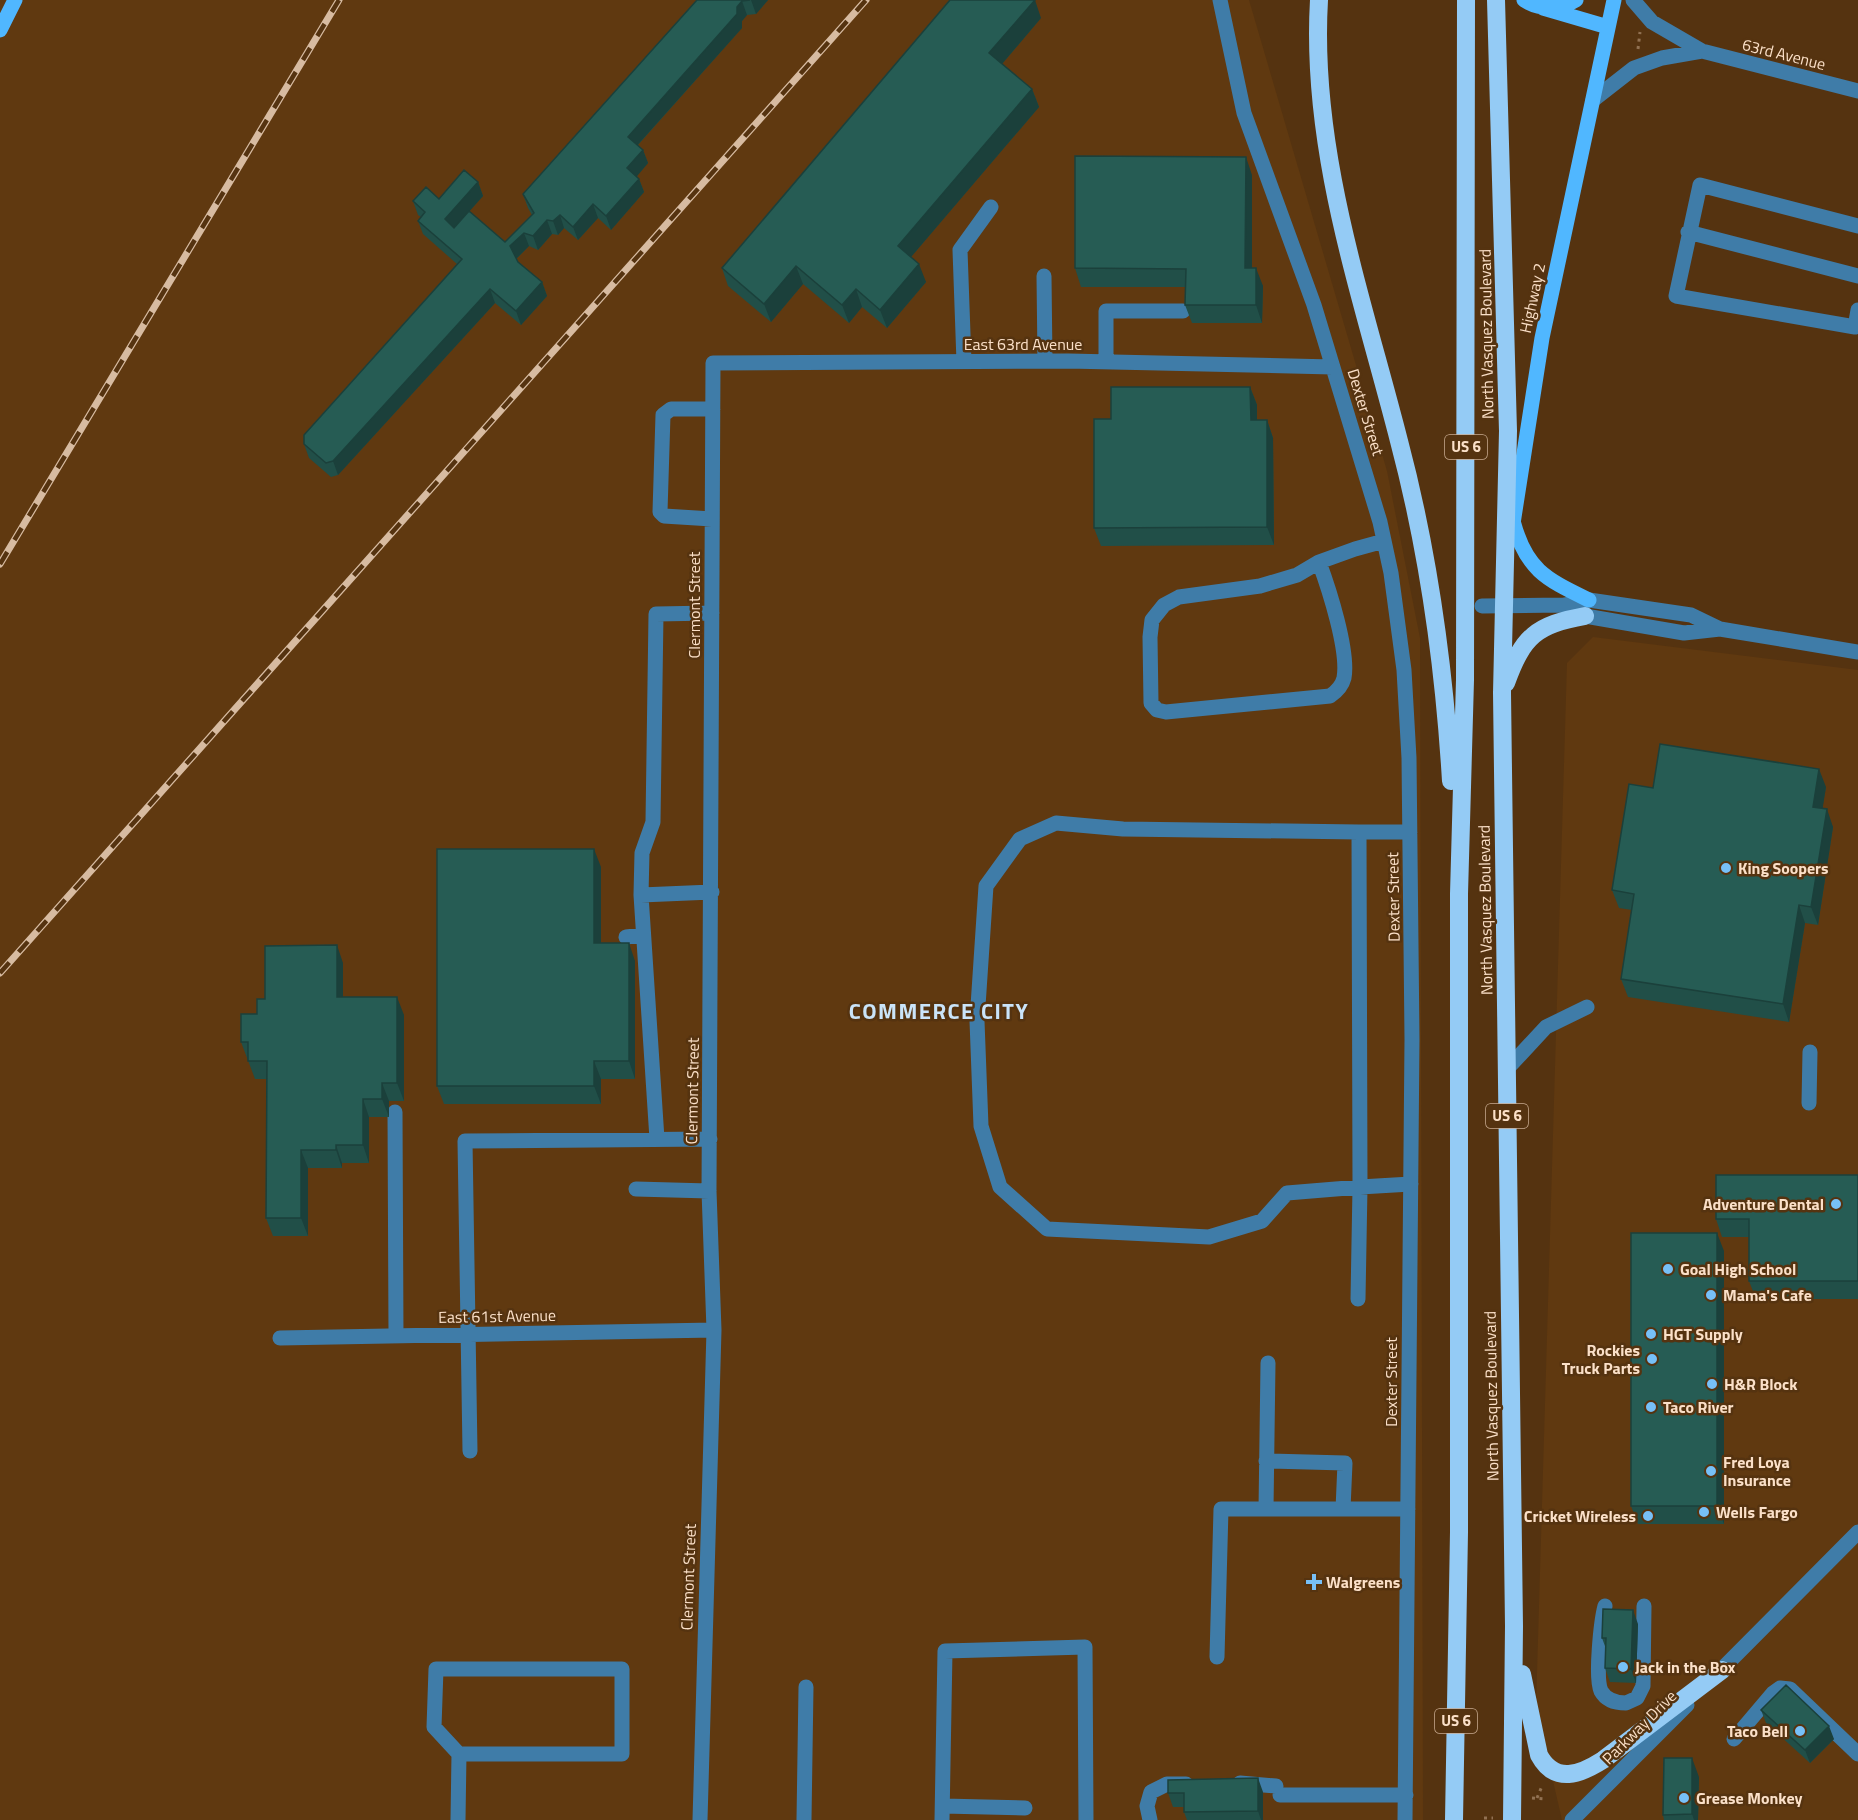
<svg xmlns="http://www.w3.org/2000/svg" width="1858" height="1820" viewBox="0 0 1858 1820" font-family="'Titillium Web',sans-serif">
<rect width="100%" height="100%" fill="#553310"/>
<path fill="#603910" d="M0 0H1249L1387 471 1420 638 1423 1820H0Z
M1593 637 1858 670V1820H1562L1536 1707 1567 663Z"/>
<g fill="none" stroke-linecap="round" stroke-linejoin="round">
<path stroke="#917152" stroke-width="3" stroke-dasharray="3 4.5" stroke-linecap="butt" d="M1638 49 1640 32
M1532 1798 1546 1799
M1537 1798 1542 1786
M1484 1818H1493"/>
<path stroke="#3f7ca8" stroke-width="15" d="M1220 0 1244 113 1314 305 1380 522 1391 573 1404 670 1409 758 1412 1039 1405 1820
M1633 0 1652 22 1702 51 1858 91
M1593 100 1634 68 1662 58 1702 51
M1858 226 1700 185 1676 296 1855 327 1858 310
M1688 232 1858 276
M1044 276 1045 361
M964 362 960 250 991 207
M1106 362V311H1183
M712 519 664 516 660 512 663 415 671 409H713
M1319 562C1329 589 1349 651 1344 678 1342 686 1336 692 1330 696L1166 712 1157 710 1151 703 1150 637 1152 620 1164 605 1179 597 1260 586 1297 575 1319 562 1355 549 1384 541
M1564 605 1585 616 1684 633 1720 629 1858 652
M1482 606 1564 605 1589 600 1691 615 1720 629
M1410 832H1359L1360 1187 1411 1184
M641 895 642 853 653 822 656 614 712 613
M626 937 643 935
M1507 1069 1546 1027 1587 1007
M1809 1103 1810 1052
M395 1112 396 1336
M657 1139 641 895 712 892
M636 1189 709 1191
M1358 1299 1360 1187 1287 1193 1262 1221 1209 1237 1047 1229 1000 1187 981 1126 977 1021 986 886 1020 839 1056 823 1123 829 1359 832
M280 1338 714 1330
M470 1451 465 1141 710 1139
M1266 1461 1345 1463 1343 1509
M1266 1509 1268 1363
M1605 1606C1601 1621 1595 1678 1601 1691 1606 1700 1616 1703 1626 1703L1637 1698 1643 1686 1644 1606
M1217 1657 1221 1509H1408
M1714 1677 1858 1532
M1734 1739 1773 1693 1780 1688 1790 1689 1858 1754
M1240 1783 1276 1786
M1280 1795H1406
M943 1806 1025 1808
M458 1820 459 1754 434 1727 436 1669H622V1754H459
M700 1820 714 1330 709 1191 713 363 1068 361 1333 367
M804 1820 806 1687
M942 1820 945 1651 1085 1647 1086 1820
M1150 1820 1147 1806 1151 1792 1167 1784H1186
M1572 1820 1687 1705"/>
<path stroke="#50b7ff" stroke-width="15" d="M1524 0C1540 10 1560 10 1576 0
M1543 8 1608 27
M0 30 15 0
M1513 521C1526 570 1546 579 1589 600
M1512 530 1542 338 1614 0"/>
<path stroke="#94cbf5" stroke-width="18" d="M1319 0C1310 151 1362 296 1399 441 1429 554 1444 664 1451 781
M1496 0 1508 431 1502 693 1514 1626 1512 1820
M1506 683C1523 636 1536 625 1585 616
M1522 1674 1539 1755C1555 1785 1581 1774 1603 1760L1722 1670
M1454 1820 1459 1532V894L1465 680 1466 0"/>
<defs>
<path id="rail" d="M0 564 339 0
M0 973 866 0"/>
</defs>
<use href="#rail" stroke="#d7bba1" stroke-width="7"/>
<use href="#rail" stroke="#553310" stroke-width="4.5" stroke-dasharray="14" stroke-linecap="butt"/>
</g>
<path fill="#214f48" d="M697 0H768L756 14 747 15 742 21V28L638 145 643 150 648 163 637 176 639 179 644 192 611 230 598 218 578 240 564 228 558 235 552 234 538 250 529 246 516 259 518 262 542 282 547 296 521 325 495 303 338 475 331 477 309 458 304 444 457 264 423 234 418 221 421 217 418 215 413 201 439 199 478 182 483 196 454 228 505 242 532 215 528 208 523 194Z
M1041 18 1002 64 1032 89 1039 107 911 257 926 282 887 328 862 307 849 323 803 284 771 322 728 286 722 268Z
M1252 175V268L1263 286 1262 323H1192L1185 305V287H1081L1075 268Z
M1250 387 1257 405V420H1267L1273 438 1274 545 1101 546 1094 528 1111 419Z
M1826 787 1822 809 1833 827 1818 925 1805 923 1789 1022 1628 997 1621 979 1632 910 1619 908 1612 890 1653 788Z
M601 867V943L635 961V1079H601V1104H444L437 1086Z
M343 963V997L404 1015V1101H389V1117H369V1163H342V1168H308V1236H273L266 1218V1079H255L241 1042 265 999Z
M1858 1175V1299H1756L1749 1281V1237H1722L1716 1219Z
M1724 1251V1524H1638L1631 1506Z
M1638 1624 1636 1683 1610 1682 1605 1668 1606 1649 1602 1638Z
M1761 1710 1834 1739 1810 1763 1766 1723Z
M1699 1777 1698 1820H1664L1663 1815Z
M1263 1792V1820H1187L1184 1812V1807H1173L1168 1793Z"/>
<path fill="#1b403b" d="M751 0H768L756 14Z
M1035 0 1041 18 996 71 989 53Z
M742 1 747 15 742 21V28L633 150 628 137Z
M1032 89 1039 107 905 264 898 246Z
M643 150 648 163 632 182 627 168Z
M1246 157 1252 175V286L1245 268Z
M639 179 644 192 611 230 606 216Z
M478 182 483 196 450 233 445 219Z
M593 204 598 218 578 240 573 227Z
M560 215 564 228 558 235 553 221Z
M547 220 552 234 538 250 533 236Z
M524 233 529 246 515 260 510 246Z
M919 264 926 282 887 328 880 310Z
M796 266 803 284 771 322 764 304Z
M1256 268 1263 286 1262 323 1256 305Z
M542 282 547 296 521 325 516 311Z
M490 289 495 303 338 475 333 461Z
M856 289 862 307 849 323 842 305Z
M1250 387 1257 405V438L1251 420Z
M1267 420 1273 438 1274 545 1267 527Z
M1819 769 1826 787 1820 825 1813 807Z
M1827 809 1833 827 1818 925 1811 907Z
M594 849 601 867V961L594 943Z
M1799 905 1805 923 1789 1022 1783 1004Z
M629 943 635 961V1079L629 1061Z
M337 945 343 963V1015L337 997Z
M397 997 404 1015V1101L397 1083Z
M594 1061 601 1079V1104L594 1086Z
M382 1083 389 1101V1117L382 1099Z
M363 1099 369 1117V1163L363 1145Z
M336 1145 342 1163V1168L336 1150Z
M301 1150 308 1168V1236L301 1218Z
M1717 1233 1724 1251V1524L1717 1506Z
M1633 1610 1638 1624 1636 1683 1631 1669Z
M1829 1726 1834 1739 1810 1763 1805 1750Z
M1692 1758 1699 1777 1698 1820H1694L1692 1814Z
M1258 1778 1263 1792V1820H1261L1258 1811Z"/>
<path fill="#265c54" stroke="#1b403b" stroke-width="1.5" d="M697 0H750L742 1 737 7V14L628 137 643 150 627 168 639 179 606 216 593 204 573 227 560 215 553 221 547 220 533 236 524 233 510 246 518 262 542 282 516 311 490 289 333 461 326 463 304 444V435L462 259 418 221 425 212 413 201 426 187 439 199 464 170 478 182 445 219 454 228 469 211 505 242 534 213 523 194Z
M950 0H1035L989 53 1032 89 898 246 919 264 880 310 856 289 842 305 796 266 764 304 722 268Z
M1075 156 1246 157 1245 268H1256V305H1185L1186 269 1075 268Z
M1111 387H1250L1251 420H1267V527L1094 528V419H1111Z
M1660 744 1819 769 1813 807 1827 809 1811 907 1799 905 1783 1004 1621 979 1634 894 1612 890 1629 784 1653 788Z
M437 849H594V943H629V1061H594V1086H437Z
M337 945V997H397V1083H382V1099H363V1145H336V1150H301V1218H266L267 1061H248V1042H241V1014H257V999H265V946Z
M1716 1175H1858V1281H1749V1219H1716Z
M1631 1233H1717V1506H1631Z
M1603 1609 1633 1610 1631 1669 1605 1668 1606 1638H1602Z
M1786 1685 1829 1726 1805 1750 1761 1710Z
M1664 1758H1692V1814L1663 1815Z
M1258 1778V1811L1184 1812V1793H1168V1780Z"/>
<g fill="#77c0f7" stroke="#553310" stroke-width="2">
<circle cx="1726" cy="868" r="6"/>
<circle cx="1836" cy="1204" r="6"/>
<circle cx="1668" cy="1269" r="6"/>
<circle cx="1711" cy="1295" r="6"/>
<circle cx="1651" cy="1334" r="6"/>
<circle cx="1652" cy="1359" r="6"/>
<circle cx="1712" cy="1384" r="6"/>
<circle cx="1651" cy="1407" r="6"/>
<circle cx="1711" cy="1471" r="6"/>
<circle cx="1704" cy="1512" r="6"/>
<circle cx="1648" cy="1516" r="6"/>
<path d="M1311 1573h6v6h6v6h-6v6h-6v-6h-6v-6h6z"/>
<circle cx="1623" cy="1667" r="6"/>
<circle cx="1800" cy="1731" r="6"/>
<circle cx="1684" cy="1798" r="6"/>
</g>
<g text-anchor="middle" stroke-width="5" stroke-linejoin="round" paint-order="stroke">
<g fill="#553310" stroke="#c9ac91" stroke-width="1.5">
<rect x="1445" y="435" width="42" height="24" rx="4.5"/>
<rect x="1486" y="1104" width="42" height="24" rx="4.5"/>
<rect x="1435" y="1709" width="42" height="24" rx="4.5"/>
</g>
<g font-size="15" font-weight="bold" fill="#fbe0c8">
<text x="1466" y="452">US 6</text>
<text x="1507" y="1121">US 6</text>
<text x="1456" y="1726">US 6</text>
</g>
<g font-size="16" fill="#fbe0c8" stroke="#553310">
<text transform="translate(1784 54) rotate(14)" y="6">63rd Avenue</text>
<text transform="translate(1532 298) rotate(-78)" y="6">Highway 2</text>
<text transform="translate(1486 334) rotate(-91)" y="6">North Vasquez Boulevard</text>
<text x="1023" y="350">East 63rd Avenue</text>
<text transform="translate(1366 412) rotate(73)" y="6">Dexter Street</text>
<text transform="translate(694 605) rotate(-90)" y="6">Clermont Street</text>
<text transform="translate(1393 897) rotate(-91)" y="6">Dexter Street</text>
<text transform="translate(1485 910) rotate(-91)" y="6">North Vasquez Boulevard</text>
<text transform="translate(692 1091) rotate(-89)" y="6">Clermont Street</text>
<text transform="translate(497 1316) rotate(-1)" y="6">East 61st Avenue</text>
<text transform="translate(1391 1382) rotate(-90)" y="6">Dexter Street</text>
<text transform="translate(1491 1396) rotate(-91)" y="6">North Vasquez Boulevard</text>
<text transform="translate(688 1577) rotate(-88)" y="6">Clermont Street</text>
<text transform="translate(1639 1727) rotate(-45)" y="6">Parkway Drive</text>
</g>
<g font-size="16" font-weight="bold" fill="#fbe0c8" stroke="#553310" text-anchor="start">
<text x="1738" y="874">King Soopers</text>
<text x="1824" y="1210" text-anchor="end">Adventure Dental</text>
<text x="1680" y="1275">Goal High School</text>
<text x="1723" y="1301">Mama's Cafe</text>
<text x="1663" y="1340">HGT Supply</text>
<text x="1640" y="1356" text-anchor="end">Rockies<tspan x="1640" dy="18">Truck Parts</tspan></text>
<text x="1724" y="1390">H&amp;R Block</text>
<text x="1663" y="1413">Taco River</text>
<text x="1723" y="1468">Fred Loya<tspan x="1723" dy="18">Insurance</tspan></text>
<text x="1716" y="1518">Wells Fargo</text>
<text x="1636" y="1522" text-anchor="end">Cricket Wireless</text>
<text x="1326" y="1588">Walgreens</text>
<text x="1635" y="1673">Jack in the Box</text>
<text x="1788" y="1737" text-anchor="end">Taco Bell</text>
<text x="1696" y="1804">Grease Monkey</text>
</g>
<g font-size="22" font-weight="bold" letter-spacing="1.5" fill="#cae4f9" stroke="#553310">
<text x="939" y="1019">COMMERCE CITY</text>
</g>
</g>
</svg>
